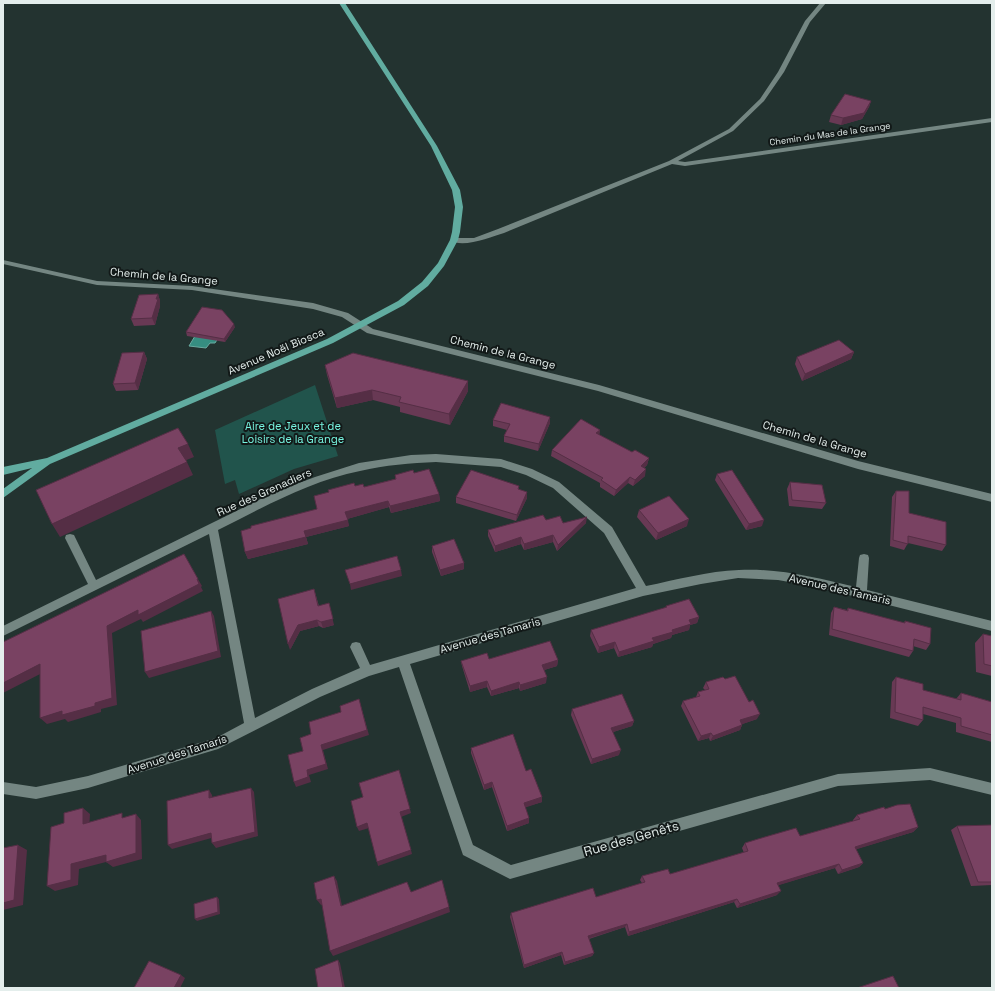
<svg xmlns="http://www.w3.org/2000/svg" width="995" height="991" viewBox="0 0 995 991" font-family="'Space Grotesk',sans-serif">
<rect width="100%" height="100%" fill="#233330"/>
<path fill="#21544c" d="M315 385 338 456 294 469 239 494 235 480 225 484 215 430Z"/>
<path fill="#368e81" stroke="#6aaba1" d="M198 331 220 335 215 343H210L206 348 189 346Z"/>
<g fill="none" stroke-linecap="round" stroke-linejoin="round">
<path fill="#748682" fill-rule="evenodd" d="M820 3H826L810 22 784 72 764 101 733 131 678 161 685 162 992 118V122L685 166 672 164 504 233C491 237 462 249 450 240L454 238H474L498 229 669 161 729 129 760 99 778 72 805 21Z
M3 260 97 281 192 286 313 303 348 313 373 329 599 385 858 461 992 494V502L858 469 598 391 367 333 342 317 313 309 192 290 97 285 3 264Z
M436 454 501 459 532 469 559 482 612 527 646 586C676 580 708 571 739 570 779 568 817 578 856 587L859 558 860 555 864 554 868 555 869 558 867 590 992 621V631L817 587 778 580 738 578 701 584 643 596 410 664 473 845 511 865 838 774 930 768 992 783V795L930 780 838 786 510 879 463 855 399 667 369 676 320 697 218 749 88 788 36 799 3 794V782L36 787 88 776 216 738 244 723 209 534 3 636V626L88 584 65 538 66 535 70 534 74 535 96 580 275 492 315 477 359 463 411 455ZM436 462 501 467 526 475 553 488 604 533 636 588 370 665 360 643 356 642 352 643 350 647 360 668 312 689 255 718 218 530C264 507 310 481 360 471 385 465 411 463 436 462Z"/>
<path fill="#61aca0" fill-rule="evenodd" d="M339 3H345L437 146 460 190 463 207 460 232 458 240 444 266 428 286 404 305 333 343 50 464 3 498V489L32 468 3 475V467L47 458 327 339 398 301 422 282 438 263 450 240 452 232 455 207 452 190 431 146Z"/>
</g>
<path fill="#683954" d="M871 101 869 107 862 119 841 125 829 122 831 115Z
M158 294 160 301V306L155 325 134 326 131 319Z
M235 327 225 342 187 336 186 332Z
M144 352 147 359 138 390 116 391 113 384Z
M854 352 851 359 802 381 795 364 797 357Z
M325 365 468 381V391L450 425 400 412V407L373 400 337 408 327 375Z
M493 420 550 423 538 451 504 442V436L507 430 493 426Z
M600 430 599 435 632 452 649 458 647 465 644 468 645 476 633 486 628 483 614 496 600 487V483L551 456 552 450Z
M414 473 439 494 440 501 391 513 389 507 347 519 349 526 306 537 308 544 248 559 245 552 251 528 317 509 355 486 364 487 395 479V475Z
M717 474 762 526 746 530 715 480Z
M790 482 826 503 822 509 789 506 787 489Z
M519 486V490L527 492V498L516 521 456 503V497Z
M896 491 909 513 946 545 942 551 908 543 904 550 890 546 892 497Z
M639 510 687 526 656 540 637 517Z
M546 520 563 523H586L557 551 553 542 524 550 521 544 495 552 488 536V530Z
M432 546 464 563V569L441 576 432 552Z
M314 589 319 606 334 625 323 628 319 626 300 631 290 650Z
M666 606 699 617 697 623 690 625 689 630 672 635 671 638 653 644 652 647 618 657 614 648 598 653 590 636 591 630 665 608Z
M834 607 847 610 848 608 904 623 905 621 930 644 926 650 913 646V651L909 657 829 635 831 613Z
M983 634 992 636V676L976 672 975 643Z
M489 659 558 660 557 666 544 670 546 683 520 691 519 688 491 696 487 687 470 692 462 666 461 661Z
M896 677 923 690 956 699 961 693 992 702V742L956 732V723L923 714V720L918 726 890 718 892 682Z
M725 679 757 719 742 724V725L740 730 710 741 709 738 698 741 681 706 683 701 696 697 698 692 705 690 703 688 706 682Z
M572 709 634 721 632 726 613 732 619 755 591 764 571 715Z
M471 748 526 771 542 797V802L525 807 529 818V823L507 831 492 787 484 790 471 753Z
M885 809 918 827 913 832 856 849 863 863 859 867 838 874 835 868 778 885 777 895 737 908 734 902 628 936 625 927 589 939 594 953 592 956 564 965 561 955 524 968 510 917 511 913 596 897 642 883 640 880 642 876 670 874 744 853 742 848 745 843 800 836 853 821V820L857 815Z
M992 825V885L971 886 951 830 957 826Z"/>
<path fill="#552e45" d="M871 101 869 107 862 119 841 125 843 118Z
M158 294 160 301V306L155 325 152 318Z
M234 324 235 327 225 342 224 339Z
M144 352 147 359 138 390 135 383Z
M854 352 851 359 802 381 805 374Z
M468 381V391L450 425 449 414Z
M372 390 373 400 337 408 335 398Z
M550 417V423L538 451 539 444Z
M600 430 599 436 596 433Z
M188 444 194 457 184 461 178 448Z
M649 458 647 465 639 472 641 466Z
M187 462 193 475 60 537 52 524Z
M646 469 645 476 633 486 635 480Z
M630 477 628 483 614 496 616 490Z
M527 492V498L516 521 517 515Z
M439 494 440 501 391 513 390 506Z
M388 501 389 507 347 519 345 512Z
M587 517 586 523 557 551 558 545Z
M689 519 687 526 656 540 658 533Z
M348 520 349 526 306 537 308 544 248 559 245 552 304 531Z
M764 520 762 526 746 530 749 524Z
M553 535V542L524 550V544Z
M521 537V544L495 552V546Z
M464 563V569L441 576 440 570Z
M401 570 402 576 351 590 350 584Z
M198 579 202 586 201 587 203 591 143 622 141 619 112 633 117 705 101 709V712L68 722 65 719 47 724 40 718 62 711 95 703 107 626Z
M329 603 334 625 323 628 321 622Z
M211 611 214 616 221 657 149 678 145 672Z
M699 617 697 623 690 625 689 630 672 635 671 638 653 644 652 647 618 657 619 652 652 638 689 620Z
M317 620 319 626 300 631 290 650 288 644 298 625Z
M615 642 614 648 598 653 599 647Z
M558 660 557 666 541 671 542 665Z
M40 664 46 671 3 693V683Z
M547 677 546 683 520 691V685Z
M487 681V687L470 692V686Z
M519 682V688L491 696V691Z
M359 699 369 735 323 750 328 769 309 775 311 782 296 787 294 782 307 770 321 745Z
M760 714 757 719 737 726 740 720Z
M634 721 632 726 610 733 611 728Z
M742 725 740 730 710 741 713 736Z
M711 733 709 738 698 741 701 736Z
M621 750 619 755 591 764 592 759Z
M492 782V787L484 790V785Z
M251 788 254 792 258 836 216 848 212 843Z
M209 790 212 795 213 803 209 798Z
M542 797V802L524 808V803Z
M83 808 90 814 89 830 83 824Z
M410 809 411 813 401 817 400 812Z
M136 814 141 820 142 859 113 867 106 862 79 869 78 885 55 891 47 886 71 864Z
M529 818V823L507 831V826Z
M367 823 369 828 359 831 357 827Z
M918 827 913 832 851 851 855 847Z
M211 833 215 837 172 849 168 845Z
M18 845 27 850 23 905 3 910V903Z
M411 850 412 854 378 866 377 862Z
M863 863 859 867 838 874 842 870Z
M839 864 835 868 773 887 777 883Z
M334 876 337 881 343 911 341 906Z
M781 891 777 895 737 908 740 904Z
M217 897 219 899 220 914 197 921 195 919Z
M321 899 324 904 321 905 317 900Z
M737 899 734 902 628 936 629 932Z
M449 907 450 912 333 956 330 951Z
M627 924 625 927 587 939 588 936Z
M562 952 561 955 524 968V965Z
M594 953 592 956 564 965 565 962Z
M338 960 340 963 345 988H343Z
M181 975 185 978 180 988H174Z"/>
<path fill="#794262" stroke="#552e45" d="M845 94 871 101 864 113 843 118 831 115Z
M158 294 156 299H158L152 318 131 319 139 295Z
M202 307 222 310 234 324 224 339 186 332Z
M839 340 854 352 805 374 797 357Z
M144 352 135 383 113 384 122 353Z
M353 353 468 381 449 414 399 402 401 397 372 390 335 398 325 365Z
M501 403 550 417 539 444 504 436 510 424 493 420Z
M581 419 600 430 596 433 632 452 635 450 649 458 641 466 646 469 635 480 630 477 616 490 601 480 603 478 552 450Z
M178 428 188 444 178 448 187 462 52 524 36 490Z
M429 469 439 494 390 506 388 501 345 512 348 520 304 531 306 537 245 552 241 531 251 528V526L317 509 314 496 329 492 328 490 354 483 355 486 363 484 364 487 396 479 395 475 413 470 414 473Z
M471 470 519 486 518 489 527 492 517 515 456 497Z
M732 470 764 520 749 524 717 474Z
M790 482 822 485 826 503 792 500Z
M896 491H909V513L946 522V545L908 536V544L893 540Z
M669 496 689 519 658 533 639 510Z
M543 515 546 520 560 516 563 523 587 517 558 545 553 535 524 544 521 537 495 546 488 530Z
M454 539 464 563 440 570 432 546Z
M184 554 198 579H197L199 584 138 615V610L107 626 112 698 95 703V706L62 715V711L40 718V664L3 683V642Z
M397 556 401 570 350 584 345 570Z
M314 589 318 606 329 603 333 619 321 622 317 620 298 625 288 644 278 599Z
M689 599 699 617 689 620 691 624 672 630 673 632 652 638 654 641 619 652 615 642 599 647 591 630 667 607 666 606Z
M834 607 848 611V608L905 623V621L931 628 930 644 914 639 913 651 832 629Z
M211 611 218 651 145 672 141 631Z
M983 634 992 636V666L984 664Z
M550 641 558 660 542 665 547 677 520 685 519 682 491 691 487 681 470 686 461 661 487 653 489 659Z
M735 676 749 702 753 700 760 714 740 720 742 725 713 736 711 733 701 736 683 701 700 696 698 692 709 689 706 682 723 677 725 679Z
M896 677 923 684V690L961 700V693L992 702V735L961 726V718L923 707V720L895 712Z
M622 694 634 721 611 728 621 750 592 759 572 709Z
M359 699 367 730 321 745 326 764 307 770 308 777 294 782 288 755 303 751 300 738 311 734 309 722 341 712 340 706Z
M513 734 526 771 531 769 542 797 524 803 529 818 507 826 492 782 484 785 471 748Z
M399 770 410 809 400 812 411 850 377 862 367 823 357 827 351 801 363 797 359 783Z
M251 788 255 832 212 843 211 833 168 845 167 801 209 790V798Z
M910 804 918 827 855 847 863 863 842 870 839 864 777 883 781 891 740 904 737 899 629 932 627 924 588 936 594 953 565 962 562 952 524 965 511 913 593 888 596 897 645 882 642 876 668 869 670 874 748 851 745 843 758 839 796 828 800 836 860 819 857 815 884 807 885 809 897 805Z
M83 808V824L122 813V818L136 814V853L106 862V855L71 864V880L47 886 51 827 64 823V813Z
M992 825V882H978L957 826Z
M18 845 14 900 3 903V848Z
M334 876 341 906 407 882 411 892 442 880 449 907 330 951 321 899 317 900 314 883Z
M217 897 218 912 195 919 194 904Z
M338 960 343 988H318L315 969Z
M149 961 181 975 174 988H134Z
M893 976 899 988H857Z"/>
<g text-anchor="middle" stroke-width="4" stroke-linejoin="round" paint-order="stroke">
<g font-size="9" fill="#e4eeec" stroke="#121918">
<text transform="translate(830 134) rotate(-8)" y="3">Chemin du Mas de la Grange</text>
</g>
<g font-size="11" fill="#e4eeec" stroke="#121918">
<text transform="translate(164 276) rotate(5)" y="4">Chemin de la Grange</text>
<text transform="translate(276 351) rotate(-23)" y="4">Avenue Noël Biosca</text>
<text transform="translate(503 352) rotate(14)" y="4">Chemin de la Grange</text>
<text transform="translate(815 439) rotate(16)" y="4">Chemin de la Grange</text>
<text transform="translate(264 492) rotate(-24)" y="4">Rue des Grenadiers</text>
<text transform="translate(840 589) rotate(13)" y="4">Avenue des Tamaris</text>
<text transform="translate(490 635) rotate(-16)" y="4">Avenue des Tamaris</text>
<text transform="translate(177 754) rotate(-18)" y="4">Avenue des Tamaris</text>
</g>
<g font-size="11" fill="#77f4e0" stroke="#121918">
<text x="293" y="430">Aire de Jeux et de<tspan x="293" dy="13">Loisirs de la Grange</tspan></text>
</g>
<g font-size="13" fill="#e4eeec" stroke="#121918">
<text transform="translate(631 838) rotate(-16)" y="5">Rue des Genêts</text>
</g>
</g>
<rect width="995" height="991" fill="none" stroke="#e4eeec" stroke-width="8"/>
</svg>
